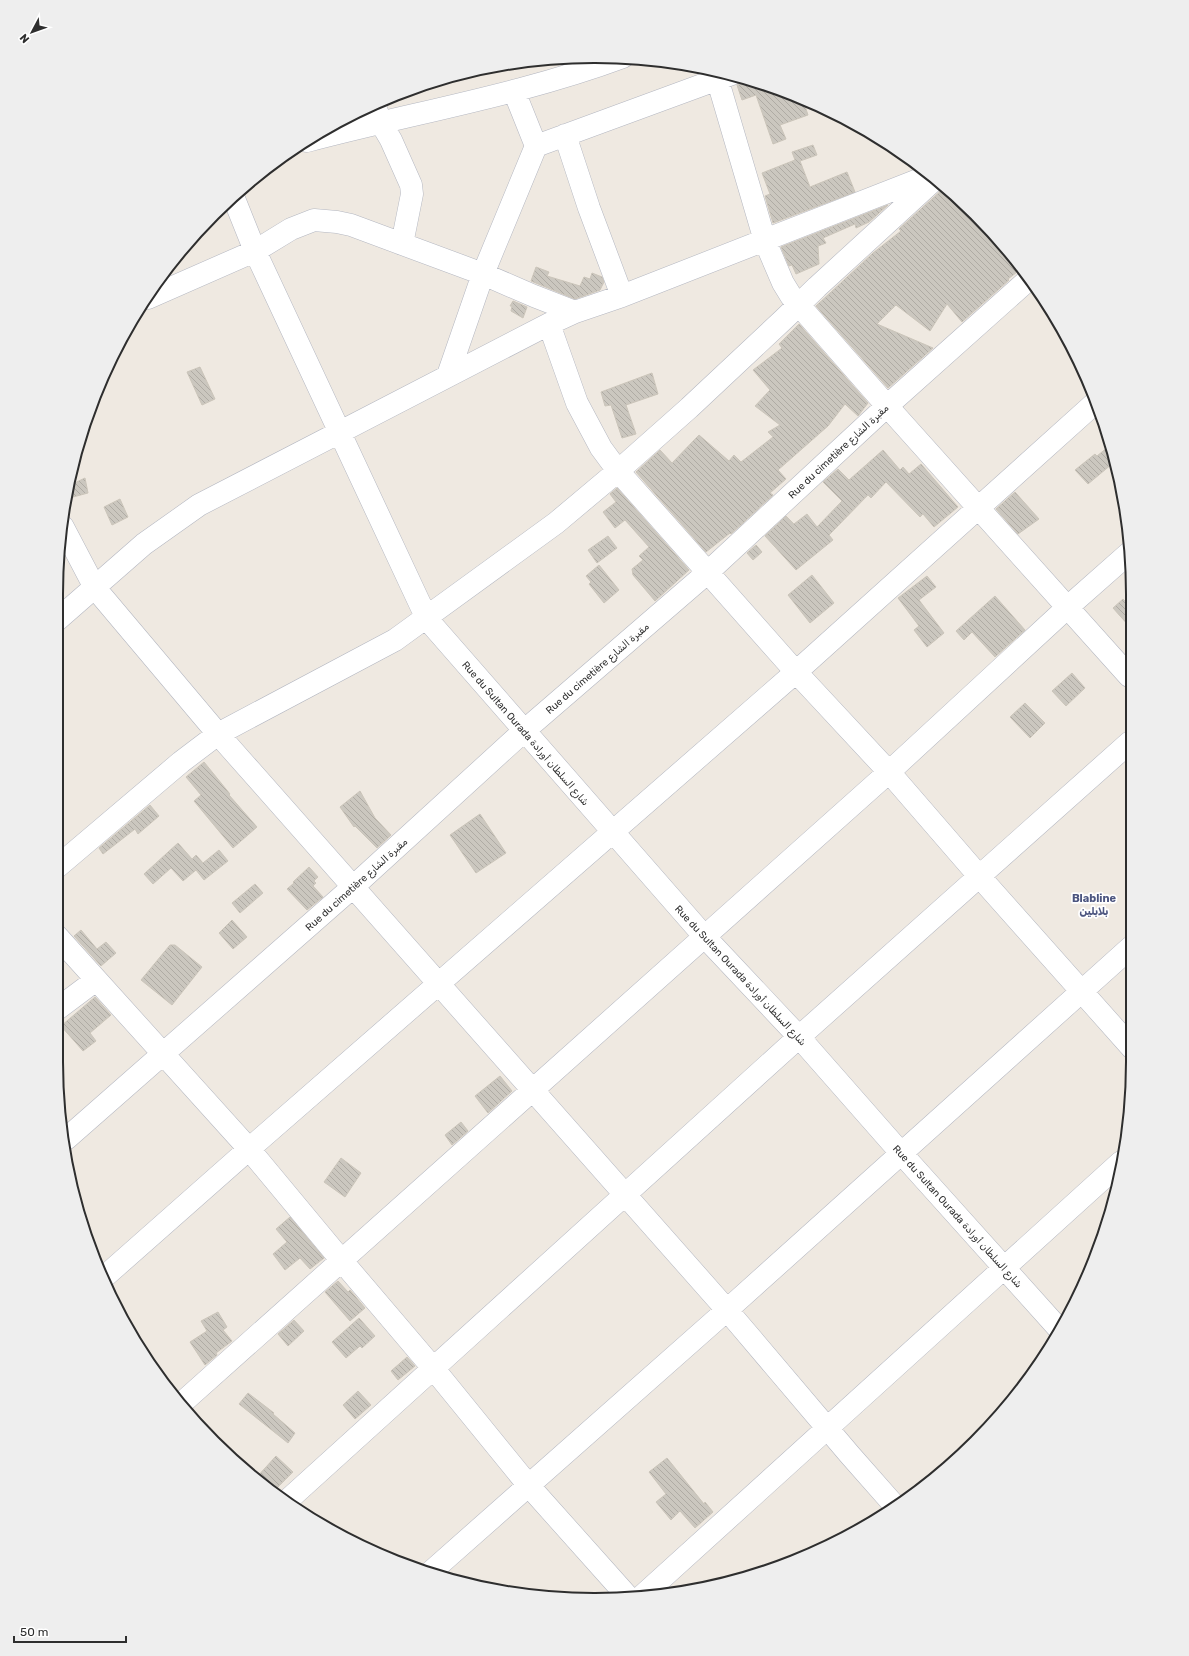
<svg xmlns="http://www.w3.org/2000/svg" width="1189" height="1656" viewBox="0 0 1189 1656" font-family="Rubik,'Noto Sans Arabic',sans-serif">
<defs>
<pattern id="building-back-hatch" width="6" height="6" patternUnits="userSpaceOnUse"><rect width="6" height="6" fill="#cbc7bf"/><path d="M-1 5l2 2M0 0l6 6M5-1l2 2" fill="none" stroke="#afaba4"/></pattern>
</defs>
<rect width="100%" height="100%" fill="#efe9e1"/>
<path fill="url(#building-back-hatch)" stroke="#cbc5ba" d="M749 80 803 100 808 115 780 125 786 139 773 144 756 95 742 100 737 85Z
M813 145 817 155 800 161 810 187 847 172 855 192 773 223 765 196 770 194 762 173 795 160 792 152Z
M944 188 1000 240 1021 269 1008 279 1009 280 962 322 947 304 930 331 896 305 877 324 933 348 888 388 816 306 873 253 901 231 899 229Z
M888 205 869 222 856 228 855 224 823 238 826 243 818 246 819 264 796 274 792 265 789 266 781 247Z
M536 267 549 272 547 276 580 286 584 277 590 279 592 273 602 277 604 282 600 290 575 299 531 281Z
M513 301 527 307 523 318 511 311 512 306H510Z
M799 324 868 403 858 416 845 404 828 426 778 470 786 479 770 493 773 495 731 534 730 533 706 552 636 472 660 450 672 463 699 435 729 461 734 455 741 462 773 437 768 432 780 425 755 406 770 390 753 370 782 348 779 344Z
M200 367 215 399 202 405 187 372Z
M652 373 658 394 626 405 636 434 622 438 611 405 605 406 601 392Z
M1108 447 1112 464 1088 484 1075 470 1095 454 1097 456Z
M883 450 900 470 903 467 909 474 921 464 958 507 934 527 923 514 920 517 886 482 871 498 868 495 829 535 833 540 796 570 765 536 786 516 794 524 807 514 817 527 842 501 823 482 838 469 849 480Z
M85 478 88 493 73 497 68 486Z
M617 488 689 570 655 601 633 575 632 569 643 560 639 556 649 547 625 520 615 528 603 512 616 502 610 494Z
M1015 492 1039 519 1018 534 996 509Z
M120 499 128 517 112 525 104 507Z
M608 536 617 548 597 563 588 550Z
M756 545 762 552 753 560 747 553Z
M599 565 619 590 604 603 589 584 591 582 586 576Z
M812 575 834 603 810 623 788 595Z
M927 576 936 587 919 600 944 633 927 647 914 630 919 626 898 598Z
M995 596 1025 630 995 657 972 632 964 640 956 631Z
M1123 599 1129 605V626L1113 608Z
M1072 673 1085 688 1066 706 1052 691Z
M1025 703 1045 723 1030 738 1010 717Z
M204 762 230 794 229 795 257 827 233 848 194 801 201 795 186 777Z
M360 791 375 818 391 835 377 848 355 826 354 827 340 807Z
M150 805 159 816 138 834 135 829 103 854 99 848Z
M480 814 506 853 476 873 450 835Z
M178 843 192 859 196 855 203 863 219 850 228 861 204 880 196 870 183 881 171 868 153 884 144 874Z
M309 867 318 877 314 881 316 883 313 886 323 897 307 910 287 889 294 883 293 882Z
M255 884 263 893 240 913 232 903Z
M232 920 247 937 233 949 219 933Z
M81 930 97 949 106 942 116 953 101 966 74 936Z
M170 945H175L202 967 172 1005 141 980Z
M95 997 111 1015 90 1033 96 1041 83 1051 61 1026Z
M500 1076 512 1091 488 1113 475 1096Z
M461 1122 468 1131 452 1145 445 1135Z
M341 1158 361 1173 345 1197 324 1182Z
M290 1217 324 1258 310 1269 300 1258 285 1270 273 1254 287 1242 276 1229Z
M338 1281 348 1292 350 1290 365 1308 350 1321 325 1292Z
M218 1312 227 1327 223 1330 232 1341 216 1353 217 1355 205 1365 190 1342 207 1331 201 1321Z
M359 1318 375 1336 362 1348 360 1346 346 1358 332 1342Z
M294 1320 304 1331 288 1346 278 1334Z
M407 1357 415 1366 398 1380 391 1371Z
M358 1391 371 1405 355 1419 343 1405Z
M248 1393 274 1413 273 1414 295 1433 288 1443 239 1404Z
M276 1456 293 1472 275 1490 256 1478Z
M667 1458 704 1504 705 1502 713 1512 695 1528 680 1511 671 1520 656 1502 666 1494 649 1472Z"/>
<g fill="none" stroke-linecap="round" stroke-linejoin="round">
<defs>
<path id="minor" d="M715 71 765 241 783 283 791 296 887 406 1129 676
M375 106 381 123 391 140 411 185 412 194 402 244
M565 135 589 208 622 296
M307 141C412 113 521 95 623 57
M536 146 732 74
M233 196 255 251 427 619 704 936 799 1037 901 1153 1059 1329
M148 298 255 251 291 229 314 220 337 222 351 225 483 274 534 296 575 312
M549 324 577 403 601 448 618 471 796 672 889 772 979 876 1132 1048
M448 375 483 274 536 146 514 91
M63 527 95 588 218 734 727 1310 850 1455 895 1506
M56 621 144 544 199 505 549 324 575 312 622 296 931 175
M56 868 181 762 218 734 395 640 556 523 618 471 689 408 784 319 817 287 935 179
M56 935 249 1149 342 1261 433 1368 529 1486 629 1598
M56 1010 96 980
M66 1139 354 886 525 730 707 573 887 406 1028 280
M103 1278 249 1149 796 672 1096 402
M183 1402 889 772 1069 606 1129 553
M289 1499 799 1037 1130 742
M433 1570 727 1310 1131 947
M641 1597 1121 1162"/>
</defs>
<use href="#minor" stroke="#b4b7c1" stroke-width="23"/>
<use href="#minor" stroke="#fff" stroke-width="22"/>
</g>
<g text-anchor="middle" stroke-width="3.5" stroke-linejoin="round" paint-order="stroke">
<g font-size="10" fill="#2e2e2e" stroke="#fff">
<text transform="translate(838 451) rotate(-43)" y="4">Rue du cimetière مقبرة الشارع</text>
<text transform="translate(597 668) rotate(-41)" y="4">Rue du cimetière مقبرة الشارع</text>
<text transform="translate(526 733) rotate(49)" y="4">Rue du Sultan Ourada شارع السلطان أورادة</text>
<text transform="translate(356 884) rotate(-42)" y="4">Rue du cimetière مقبرة الشارع</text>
<text transform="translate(741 975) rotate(47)" y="4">Rue du Sultan Ourada شارع السلطان أورادة</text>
<text transform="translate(958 1216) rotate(48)" y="4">Rue du Sultan Ourada شارع السلطان أورادة</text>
</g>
<g font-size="11" font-weight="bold" fill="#4d5680" stroke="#fff">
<text x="1094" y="902">Blabline<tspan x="1094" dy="13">بلابلين</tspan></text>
</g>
</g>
<path d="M0 0H1189V1656H0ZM594 63H595A531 531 0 0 1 1126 594V1062A531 531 0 0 1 595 1593H594A531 531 0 0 1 63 1062V594A531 531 0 0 1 594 63Z" fill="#eee" fill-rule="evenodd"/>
<path fill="none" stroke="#2e2e2e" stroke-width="2" d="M594 63H595A531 531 0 0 1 1126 594V1062A531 531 0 0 1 595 1593H594A531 531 0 0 1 63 1062V594A531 531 0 0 1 594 63Z"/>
<g transform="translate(32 32) rotate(229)" stroke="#ffffff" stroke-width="3" paint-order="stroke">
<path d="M0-3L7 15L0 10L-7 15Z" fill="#2e2e2e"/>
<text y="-6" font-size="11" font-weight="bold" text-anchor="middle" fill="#2e2e2e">N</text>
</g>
<path d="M14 1636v6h112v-6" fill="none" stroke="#2e2e2e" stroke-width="2"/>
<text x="20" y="1636" font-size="12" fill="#2e2e2e" stroke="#ffffff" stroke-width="3" paint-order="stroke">50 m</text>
</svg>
